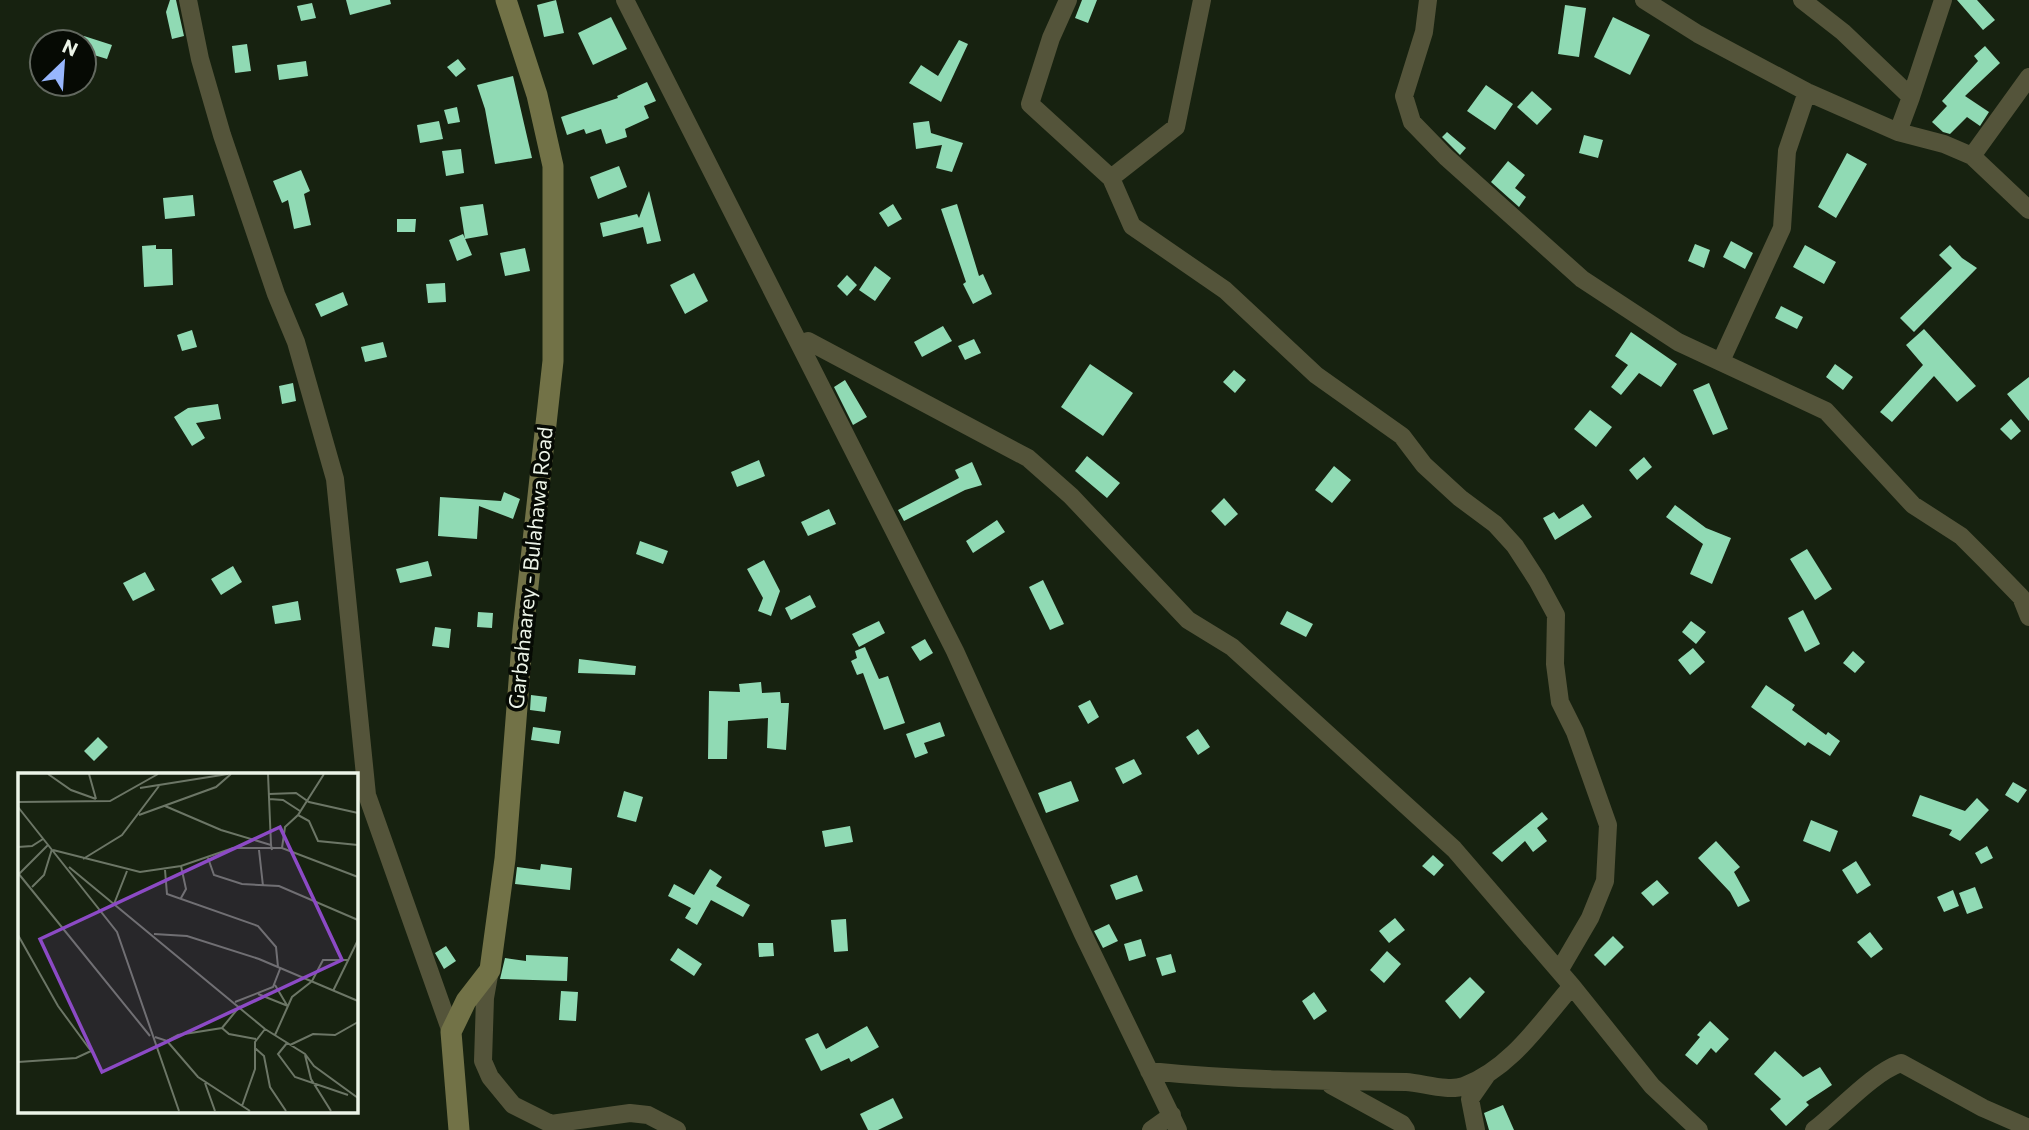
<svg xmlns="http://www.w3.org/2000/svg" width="2029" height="1130" viewBox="0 0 2029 1130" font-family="Commissioner,sans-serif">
<rect width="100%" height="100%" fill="#172210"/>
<path fill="#90dab4" d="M170 0H176L184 36 172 39 166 12Z
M346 0H390L391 4 350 15Z
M556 0 564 33 544 37 537 5Z
M1082 0H1097L1088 23 1075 18Z
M1957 0H1977L1995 20 1983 30Z
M312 3 316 18 301 21 297 6Z
M1565 5 1586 8 1579 57 1558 54Z
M611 17 627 49 593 65 578 33Z
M1613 17 1650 35 1630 75 1594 57Z
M84 36 112 45 107 59 84 52Z
M959 40 968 44 941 102 909 83 921 65 938 76Z
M247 44 251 71 235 73 232 46Z
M1985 46 2000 63 1965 96 1989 112 1980 126 1967 117 1950 134 1943 132 1932 122 1947 106 1942 101 1978 61 1974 56Z
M458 59 466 69 456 77 447 67Z
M306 61 308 76 279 80 277 65Z
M513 76 532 158 495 164 485 109 477 85Z
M647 82 656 101 644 106 649 118 625 129 627 137 606 144 601 129 586 134 584 129 567 135 561 117 618 98 617 96Z
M1486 85 1513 104 1495 130 1467 111Z
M1532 91 1552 109 1537 125 1517 107Z
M457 107 460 122 448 124 444 110Z
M439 121 443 139 420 143 417 125Z
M929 121 931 133 963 143 952 172 936 168 942 145 916 149 913 123Z
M1447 132 1466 148 1460 155 1442 137Z
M1584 135 1603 140 1598 158 1579 153Z
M461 149 464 173 446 176 442 151Z
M1847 153 1867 164 1836 218 1818 207Z
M1508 161 1525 175 1515 188 1526 197 1519 207 1491 182Z
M619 166 627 187 598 199 590 177Z
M301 170 310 191 304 194 311 225 294 229 288 200 282 203 273 181Z
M649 191 661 241 647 244 643 227 603 237 600 223 637 214 639 218Z
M193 195 195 216 165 219 163 198Z
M483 204 488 235 465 239 460 207Z
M893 204 902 219 888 227 879 213Z
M957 204 979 276 983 274 992 294 973 304 963 284 966 282 941 209Z
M397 219H416L415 232H397Z
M463 234 472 255 457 261 449 240Z
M1731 241 1753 253 1745 269 1723 257Z
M1695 244 1710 250 1704 268 1688 261Z
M156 245V249H172L173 285 144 287 142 246Z
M1805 245 1836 262 1824 284 1793 267Z
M1950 245 1962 258 1977 268 1914 332 1900 318 1952 268 1939 255Z
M525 248 530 271 505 276 500 253Z
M875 266 891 278 875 301 859 290Z
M694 273 708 301 685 314 670 285Z
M847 275 857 285 847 296 837 286Z
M445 283 446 302 428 303 426 284Z
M343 292 348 305 321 317 315 304Z
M1781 306 1803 317 1797 329 1775 318Z
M943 326 952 341 922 357 914 342Z
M1924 329 1976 386 1957 402 1934 376 1892 422 1880 412 1923 365 1906 345Z
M192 330 197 347 182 351 177 335Z
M1631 332 1677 364 1661 387 1639 373 1621 395 1611 387 1628 365 1615 356Z
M974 339 981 353 965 360 958 346Z
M383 342 387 357 365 362 361 347Z
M1090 364 1133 393 1103 436 1061 407Z
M1835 364 1853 377 1843 390 1826 377Z
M1234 370 1246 380 1235 393 1223 382Z
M2029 377V421L2007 394Z
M845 380 867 417 853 425 834 387Z
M293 383 296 401 282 404 279 386Z
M1709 383 1728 429 1713 435 1693 390Z
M218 404 221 419 196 423 205 438 192 446 174 417 188 408Z
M1590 410 1612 427 1596 447 1574 429Z
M2011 419 2021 431 2011 440 2000 429Z
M1087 456 1120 483 1107 498 1075 471Z
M1644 457 1652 467 1637 480 1629 470Z
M759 460 765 476 737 487 731 472Z
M972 462 982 485 965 490 904 521 898 510 959 478 955 470Z
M1334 466 1351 480 1332 503 1315 490Z
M504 492 520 499 513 519 479 506 477 539 438 536 440 497 501 501Z
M1224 498 1238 514 1225 526 1211 511Z
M1583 504 1592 517 1555 540 1543 518 1554 512 1559 519Z
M1675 505 1706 528 1731 538 1712 584 1690 574 1703 544 1666 517Z
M829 509 836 524 808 536 801 522Z
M997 520 1005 532 973 553 966 541Z
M640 541 668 551 663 564 636 554Z
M1807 549 1832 589 1815 600 1790 559Z
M764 560 780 591 771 616 758 611 763 598 747 569Z
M428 561 432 576 400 583 396 569Z
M233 566 242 582 221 595 211 579Z
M145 572 155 590 133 601 123 583Z
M1043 580 1064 624 1050 630 1029 587Z
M810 595 816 607 791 620 785 608Z
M298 601 301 620 275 624 272 606Z
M1803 610 1820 644 1805 652 1788 618Z
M1287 611 1313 624 1306 637 1280 624Z
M478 612 493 613 492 628 477 627Z
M879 621 885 633 859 647 852 634Z
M1691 621 1706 632 1696 644 1682 632Z
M435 627 451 629 449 648 432 646Z
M925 639 933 653 920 661 911 647Z
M865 647 879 679 888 676 905 723 884 730 863 673 857 675 851 661 857 658 855 651Z
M1693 648 1705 662 1690 675 1678 660Z
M1853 651 1865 662 1855 673 1843 663Z
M579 659 636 666 635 675 578 673Z
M761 682 762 693 780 692 781 703H789L786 750 767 748 768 718 728 721 727 759H708L709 691 740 692 739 684Z
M1766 685 1795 705 1792 710 1826 735 1828 732 1840 741 1830 756 1808 742 1805 746 1751 707Z
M531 695 547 697 545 712 530 710Z
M1090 700 1099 717 1088 724 1078 706Z
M940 722 945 736 924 743 928 753 915 758 906 734Z
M533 727 561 731 559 744 531 740Z
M1198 729 1210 747 1198 755 1186 737Z
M98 737 108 747 94 761 84 751Z
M1134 759 1142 774 1123 784 1115 768Z
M1071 781 1079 801 1046 813 1038 793Z
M2013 782 2027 790 2018 803 2005 795Z
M624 791 643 797 636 822 617 817Z
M1920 795 1965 811 1977 798 1989 810 1960 841 1949 835 1952 830 1912 816Z
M1542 812 1548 819 1537 828 1547 841 1533 852 1525 841 1502 862 1492 853Z
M1811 820 1838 831 1830 852 1803 841Z
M850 826 853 842 825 847 822 831Z
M1716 841 1740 867 1734 872 1750 901 1738 907 1730 892 1698 858Z
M1987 846 1993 858 1981 864 1975 853Z
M1433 855 1444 865 1434 876 1422 866Z
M1856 861 1871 885 1857 894 1842 870Z
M541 864 572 868 570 890 515 884 517 867 540 870Z
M710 869 722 877 716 886 750 905 743 917 711 900 697 925 685 918 691 908 668 896 674 884 694 895Z
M1137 875 1143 891 1116 900 1110 885Z
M1657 880 1669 893 1653 906 1641 893Z
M1975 887 1983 908 1967 914 1959 893Z
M1953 890 1959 906 1944 912 1937 897Z
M1395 918 1405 930 1389 943 1379 931Z
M846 919 848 951 834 952 831 920Z
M1109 924 1118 941 1103 948 1094 931Z
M1870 932 1883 949 1871 958 1857 942Z
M1613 936 1624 947 1605 966 1594 955Z
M1141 939 1146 956 1129 961 1124 944Z
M758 943H773L774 956 759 957Z
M446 946 456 961 444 969 435 953Z
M678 948 702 964 694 976 670 960Z
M1387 951 1401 964 1384 983 1370 970Z
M1171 954 1176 972 1162 976 1156 958Z
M526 955 568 957 567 981 500 979 505 958 526 961Z
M1470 977 1485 992 1460 1019 1445 1001Z
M561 991 578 992 576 1021 559 1020Z
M1314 992 1327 1011 1314 1020 1302 1001Z
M1710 1021 1729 1039 1716 1053 1711 1048 1697 1065 1685 1055 1700 1037 1697 1035Z
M867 1026 879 1047 851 1062 849 1058 821 1071 805 1039 818 1033 826 1049Z
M1775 1051 1803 1077 1820 1067 1832 1085 1806 1102 1809 1105 1786 1126 1770 1109 1781 1099 1754 1074Z
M893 1098 903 1118 878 1130H868L860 1114Z
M1503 1105 1514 1130H1489L1484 1113Z"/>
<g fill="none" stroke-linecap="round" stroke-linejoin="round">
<path stroke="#54543a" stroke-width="18" d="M188 0 200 59 222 135 276 294 296 342 335 479 367 795 451 1032
M625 0 955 651 1082 932 1178 1130
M1068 0 1051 38 1030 104 1111 178 1132 226 1225 290 1316 375 1402 436 1424 465 1460 498 1495 524 1515 546 1537 580 1556 615 1555 664 1560 702 1575 732 1608 825 1605 881 1590 918 1559 971
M1428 0 1424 32 1404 96 1412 122 1446 157 1582 279 1678 342 1826 411 1913 505 1961 536 1985 560 2021 597 2029 617
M1644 0 1698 34 1807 92 1898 132 1944 144 1972 156 2029 210
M1802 0 1843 32 1911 97 1898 132
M1911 97 1943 0
M1972 156 2029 77
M1111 178 1176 127 1202 0
M801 344 808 341 1028 458 1071 496 1188 620 1232 647 1454 849 1572 986 1652 1086 1699 1130
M1721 361 1782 228 1787 151 1807 92
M490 970 485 998 483 1061 490 1077 513 1105 551 1124 630 1113 648 1115 677 1130
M1149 1071C1235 1080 1320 1081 1406 1082 1423 1083 1448 1092 1464 1086 1511 1068 1540 1023 1572 986
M1331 1085 1402 1124 1406 1130
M1151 1130 1172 1115
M1476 1130 1470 1099 1486 1076
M1814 1130C1840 1110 1872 1073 1901 1063L1983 1108 2029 1128"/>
<path stroke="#727247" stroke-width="21" d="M459 1130 451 1032 466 1001 490 970 505 859 523 631 553 361V166L537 95 506 0"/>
</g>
<g text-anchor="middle" stroke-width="7" stroke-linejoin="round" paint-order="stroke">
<g font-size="21" fill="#ecf4e8" stroke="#060a04">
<text transform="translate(531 568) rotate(-84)" y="7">Garbahaarey - Bulahawa Road</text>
</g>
</g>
<g transform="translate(18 773)">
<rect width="340" height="340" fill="#172210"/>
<path fill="none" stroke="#6c7666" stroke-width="2" d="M30 1 53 17 78 26M71 1 78 26M250 1 253 72M122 15 210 1M251 21 278 20 291 29 340 40M251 26 265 27 282 38M0 29 92 28 140 1M147 33 203 57 253 72 254 77M0 34 99 159 161 338M121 42 198 14 213 1M280 42 291 48 300 68 340 72M0 74 14 73 25 66M264 75 267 54 280 42 306 1M35 77 122 99 163 93 215 75H264L340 104M241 77 245 113M190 85 196 102 224 111 261 113 340 147M65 86 104 62 141 13M163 93 168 116 163 125M51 94 247 256 287 281 296 293 340 325M147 97 149 121 240 153 258 174 260 194M0 100 132 263M1 101 30 72M14 114 26 102 34 76M96 131 109 98M136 161 169 163 241 186 340 228M0 162 40 233 73 278 58 285 0 289M294 208 305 187H330M257 212 270 234M315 218 340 167M240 221 270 233M217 229 255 214 262 196M204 255 211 261 238 266M257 262 274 224 293 209M137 264 149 268 160 262 204 255 222 233M149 268 180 304 232 338M269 270 260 281 277 304 330 322M272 272 295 261 317 262 340 249M237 275 246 283 252 314 268 338M287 282 293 306 313 338M187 310 197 338M224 333 237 296V269L247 256"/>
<path fill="#8c4ac5" fill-opacity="0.15" stroke="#8c4ac5" stroke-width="3.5" d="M262 54 324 187 84 299 22 166Z"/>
<rect width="340" height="340" fill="none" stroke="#ecf4e8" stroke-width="3.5"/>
</g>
<g transform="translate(63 63) rotate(25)"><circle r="33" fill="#060a04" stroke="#62685f" stroke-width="2"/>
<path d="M0-5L12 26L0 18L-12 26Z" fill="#97b6fd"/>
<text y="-10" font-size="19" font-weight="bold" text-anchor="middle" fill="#ecf4e8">N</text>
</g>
</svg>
